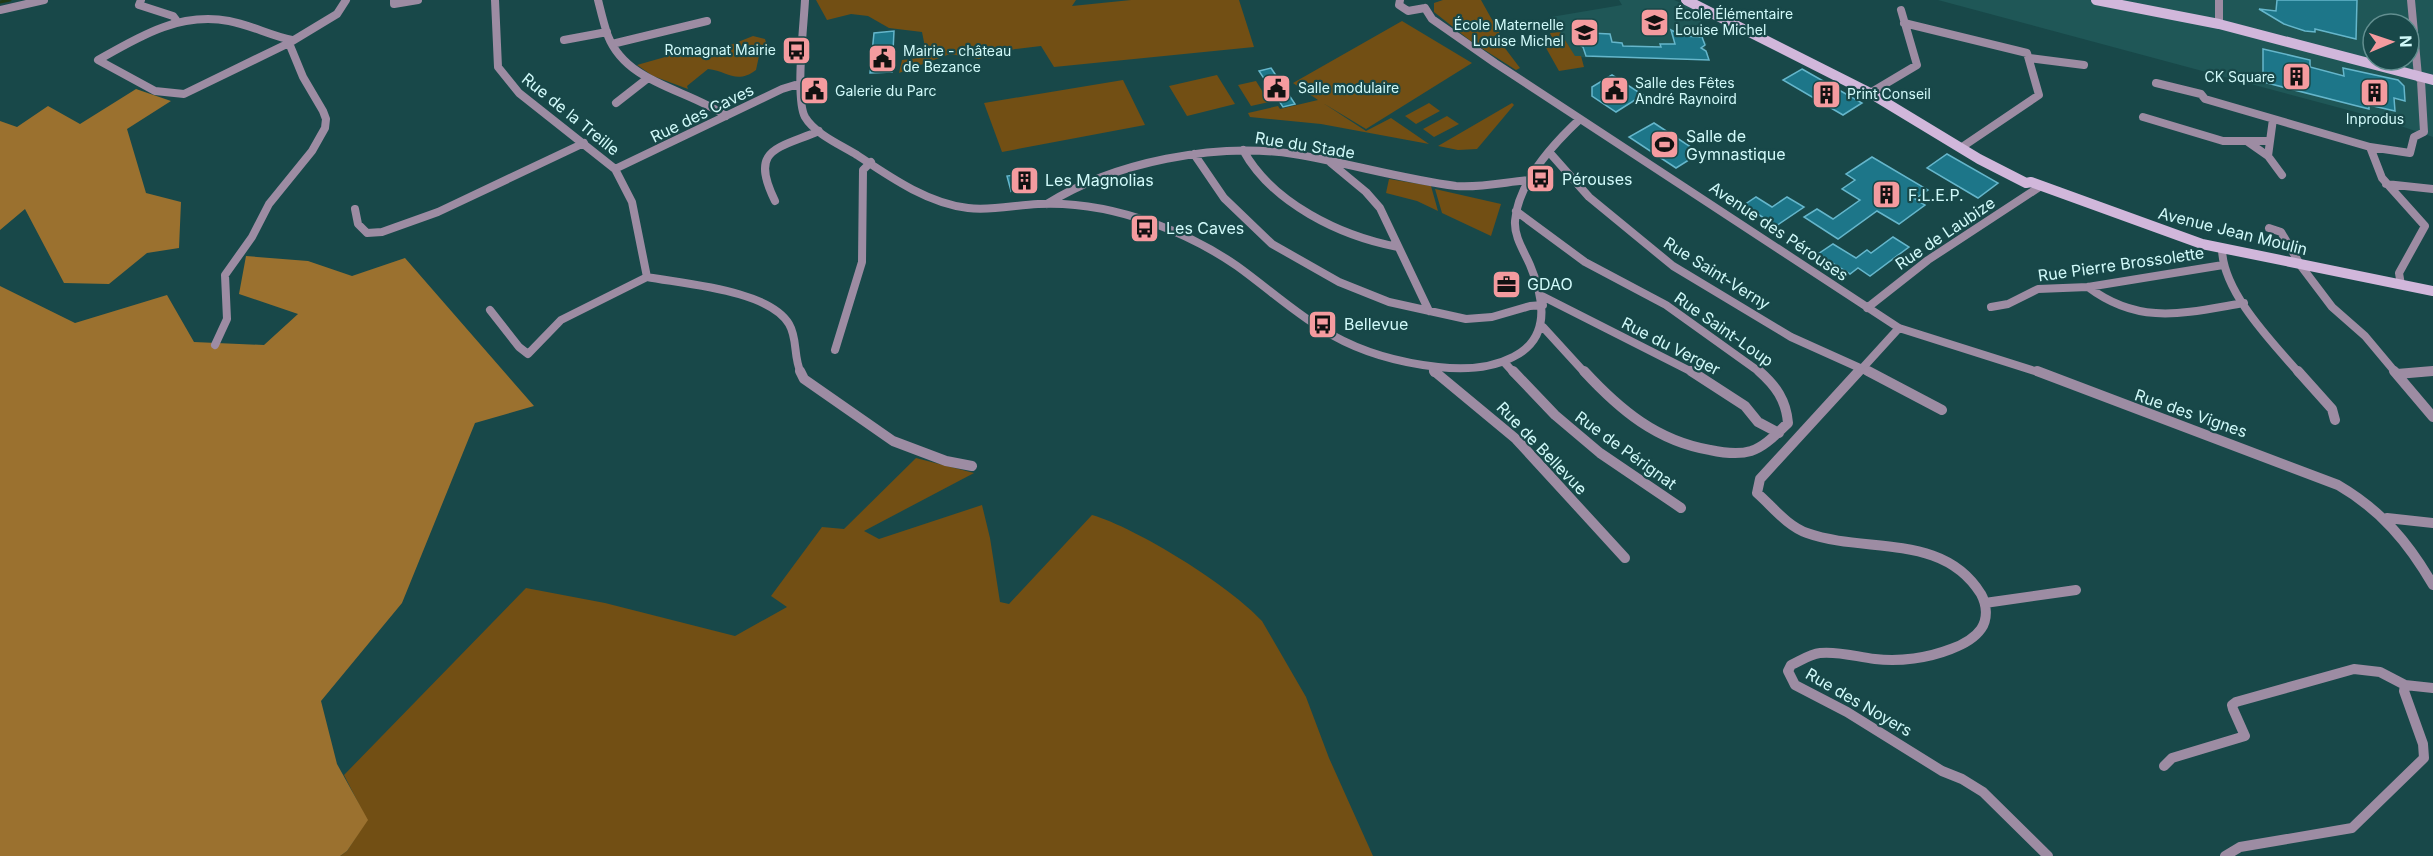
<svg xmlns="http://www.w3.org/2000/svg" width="2433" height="856" viewBox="0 0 2433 856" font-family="Inter,sans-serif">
<rect width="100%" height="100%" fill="#184849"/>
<path fill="#1f5757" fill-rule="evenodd" d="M1619 0H1674L1698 10 1705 37H1702L1707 44 1705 46 1706 51 1709 53 1707 54 1709 60H1677L1664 59 1663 54 1652 55V58L1645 59 1636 58 1635 54 1608 58 1575 57 1551 17 1622 5Z
M1938 0H2433V137L2374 117ZM2373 24H2409V60H2373Z"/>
<path fill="#724f14" d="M816 0H1076L1072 6 1131 0H1239L1254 47 1054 67 1041 46 1015 49 979 59 950 54 899 73 902 60 927 57 922 32 889 28 868 16 851 14 827 20Z
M1443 0H1481L1500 34 1495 35 1520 68 1516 70 1472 42 1434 12V3Z
M1402 21 1472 63 1366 129 1323 103 1366 131 1391 118 1429 144 1321 124 1250 117 1248 113 1278 106 1280 109 1318 100 1293 83Z
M1560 32 1575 56H1581L1584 67 1559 71 1541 39 1552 38 1550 33Z
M753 36 765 39 767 46 759 56 756 70C736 85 728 71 708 69L687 86 688 89 653 76 637 65 686 51 698 52 723 48Z
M1217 75 1235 104 1187 116 1169 86Z
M1123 80 1145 125 1002 152 984 103Z
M1256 81 1269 102 1251 106 1238 85Z
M1429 103 1440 111 1416 124 1405 116Z
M1512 103 1514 105 1477 149 1458 150 1438 146Z
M1447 116 1459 124 1434 137 1423 129Z
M1389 179 1431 186 1438 211 1417 201 1386 193Z
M1435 189 1501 204 1491 236 1442 213Z
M916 458 974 473 864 531 879 539 982 505 990 538 1000 602 1009 604 1092 515C1137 528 1230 586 1262 621L1306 697 1329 758 1373 856H340L347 851 367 820 344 775 526 588 605 603 735 636 787 607 771 596 822 527 844 529Z"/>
<path fill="#9b712f" d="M136 89 171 101 127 129 146 193 181 202 179 248 147 253 109 284 64 283 25 209 0 230V121L17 127 48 106 80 124Z
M246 256 308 261 352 276 405 258 534 406 475 423 402 603 321 701 337 764 368 820 347 851 340 856H0V286L75 323 167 295 194 342 264 345 298 314 239 294Z"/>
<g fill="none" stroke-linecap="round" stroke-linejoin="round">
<path stroke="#203814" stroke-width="3" d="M0 2 10 0"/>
</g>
<path fill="#1d7689" stroke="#65b6cb" stroke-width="1.5" d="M2277 0H2357L2356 39 2315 29V32L2305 31 2284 24 2259 9 2276 11Z
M1671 30 1683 36 1702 37 1705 45 1701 48 1706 51 1709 60 1586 56 1583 47 1578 44 1591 36V33L1610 34 1612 42 1622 43 1623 46 1661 47 1660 44H1675Z
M894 31 892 72 870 73 874 33Z
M2263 49 2310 60V67L2344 76 2343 68 2398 80 2404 86 2405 101 2394 98 2395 111 2369 105V109L2263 82Z
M1271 68 1295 104 1283 107 1259 71Z
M1802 69 1862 103 1843 115 1783 80Z
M1612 75 1643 95 1616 112 1592 96V87Z
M1654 123 1700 153 1676 168 1629 137Z
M1947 154 1998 183 1978 198 1927 168Z
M1872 157 1928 190 1915 199 1925 205 1899 224 1877 211 1838 239 1804 217 1817 209 1833 219 1860 200 1842 189 1855 180 1846 174Z
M1035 172 1036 182 1017 184 1011 191 1007 176Z
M1756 197 1772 207 1787 197 1804 207 1776 226 1744 205Z
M1893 237 1909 247 1870 276 1858 268 1850 274 1818 254 1833 244 1856 258 1867 250 1871 253Z"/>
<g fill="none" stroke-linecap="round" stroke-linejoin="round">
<path stroke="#9d8ca3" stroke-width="8" d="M141 0 139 5 173 16 176 20
M394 0V4L418 0
M495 0 498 67 519 93 615 169 632 202 647 277C684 284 769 290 789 324 798 339 793 357 801 373
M598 0C601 12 604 25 608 36 627 84 688 89 726 116
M805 0C804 23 795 99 805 117 815 134 841 145 857 155 890 177 927 203 968 208 991 211 1015 205 1038 204 1077 202 1117 210 1153 223 1183 234 1211 248 1237 266 1269 289 1298 316 1332 335 1364 353 1402 363 1438 367 1464 370 1490 369 1513 357 1552 338 1544 298 1530 265 1524 251 1514 237 1515 221 1518 182 1552 145 1580 119
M1400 0 1399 5 1408 11 1425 8
M2219 0V24
M1425 8 1432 19 1495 63 1899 328 2041 373
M0 10 44 0
M1904 23 2027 53 2039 95 1962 147
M564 40 607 32
M289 43 184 94 155 91 98 60C140 36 179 12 229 21 251 25 271 36 292 40
M612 44 707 21
M2029 58 2084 65
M2156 83 2201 94 2205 99 2370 147
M1870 93 1917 65 1901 10
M616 103 648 78
M2143 117 2223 141H2270
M2273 119 2268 156 2282 175
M2248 142 2268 156
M1243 150C1272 203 1340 236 1398 247
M1550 153 1589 197 1673 266 1791 337 1871 373
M1194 154 1224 198 1272 244 1339 282 1389 302 1466 319 1492 317 1530 306 1543 305
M1331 163 1366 192 1380 208 1429 311
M615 169 782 89 795 85 801 87
M2386 184 2433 189
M775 201C749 148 777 149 819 131
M1047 204C1114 162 1216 142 1294 154 1348 163 1402 179 1456 186 1479 188 1506 182 1529 180
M355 209 358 224 367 233 382 232 438 212 584 143
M1516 211 1585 262 1666 305 1761 373
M2269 228 2281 232 2301 266 2332 307 2365 336 2396 373
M2222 248C2222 291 2271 341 2299 373
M2401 285 2399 273 2425 226 2382 178 2370 147 2410 153 2414 137 2424 132 2421 81 2418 76 2411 0
M2088 287C2140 326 2184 313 2244 303
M1542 296 1694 373
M1991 307 2008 304 2038 289 2088 287 2223 265
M1867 308 1928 260 2041 186
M490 310 519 347 528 354 561 320 647 277
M1543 327 1585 373
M215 345 227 319 225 275 252 237 269 204 312 151 325 128 326 119 323 111 303 77 289 43 337 14 346 0
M835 350 862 262 863 170 871 162
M1504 362 1514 373
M1432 367 1434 373
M1858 373 1899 328
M2415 373 2433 371"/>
<path stroke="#9d8ca3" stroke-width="10" d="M800 371 804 379 893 441 946 461 972 466
M1434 371 1516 439 1625 558
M1513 371 1555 415 1600 453 1681 508
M1584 371C1620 410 1657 441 1710 450 1724 453 1738 455 1751 451 1766 446 1777 433 1788 423 1786 400 1776 386 1759 371
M1691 371 1745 406 1758 422 1779 433
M1859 371 1760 479 1757 493C1772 506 1787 526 1807 533 1866 554 1943 532 1981 594 1987 605 1988 619 1981 629 1974 639 1962 645 1951 649 1928 658 1900 662 1875 659 1857 657 1839 651 1820 653 1810 654 1800 661 1791 665L1788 671 1795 685 1847 712 1942 771 1962 779 1983 792 2048 856
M1868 371 1942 410
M2037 371 2338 485C2381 510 2408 542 2433 585
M2298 371 2332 409 2335 420
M2394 371 2433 417
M2397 374 2433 371
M2387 518 2433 523
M1985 603 2076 590
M2164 766 2172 758 2245 736 2233 709 2232 705 2236 702 2354 669 2380 672 2405 685
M2225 856 2240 847 2352 828 2424 758 2423 744 2404 691 2405 685 2433 688"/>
<path stroke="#d1b7db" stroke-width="10" d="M1686 0 1870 93 1979 159 2026 183 2031 182 2202 244 2433 291
M2096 0 2219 24 2433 80"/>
</g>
<defs>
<symbol id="school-square" viewBox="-11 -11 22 22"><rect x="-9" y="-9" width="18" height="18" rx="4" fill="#f49b9f" stroke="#184849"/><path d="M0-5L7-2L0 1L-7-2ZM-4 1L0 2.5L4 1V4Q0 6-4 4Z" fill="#111"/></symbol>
<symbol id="bus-square" viewBox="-11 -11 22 22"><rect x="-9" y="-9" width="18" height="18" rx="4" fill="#f49b9f" stroke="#184849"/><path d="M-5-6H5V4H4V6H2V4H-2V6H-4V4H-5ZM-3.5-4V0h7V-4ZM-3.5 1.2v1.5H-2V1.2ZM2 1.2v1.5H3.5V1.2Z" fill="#111"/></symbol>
<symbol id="civic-square" viewBox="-11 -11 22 22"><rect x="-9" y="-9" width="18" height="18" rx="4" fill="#f49b9f" stroke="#184849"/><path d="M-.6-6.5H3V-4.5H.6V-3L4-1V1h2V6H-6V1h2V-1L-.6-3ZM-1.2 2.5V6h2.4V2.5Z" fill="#111"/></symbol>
<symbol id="building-square" viewBox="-11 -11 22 22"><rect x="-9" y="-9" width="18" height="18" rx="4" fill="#f49b9f" stroke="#184849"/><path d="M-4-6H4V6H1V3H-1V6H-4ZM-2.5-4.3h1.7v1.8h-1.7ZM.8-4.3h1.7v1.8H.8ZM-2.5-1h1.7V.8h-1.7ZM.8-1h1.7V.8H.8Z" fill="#111"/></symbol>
<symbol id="stadium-square" viewBox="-11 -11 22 22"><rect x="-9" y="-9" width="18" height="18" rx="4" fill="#f49b9f" stroke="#184849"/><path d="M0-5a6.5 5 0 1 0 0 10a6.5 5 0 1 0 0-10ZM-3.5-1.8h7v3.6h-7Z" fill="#111"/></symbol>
<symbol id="office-square" viewBox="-11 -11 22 22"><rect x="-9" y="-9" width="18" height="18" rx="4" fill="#f49b9f" stroke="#184849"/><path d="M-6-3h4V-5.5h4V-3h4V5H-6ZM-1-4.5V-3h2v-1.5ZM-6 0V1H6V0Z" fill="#111"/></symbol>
</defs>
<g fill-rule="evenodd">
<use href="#school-square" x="1638" y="6" width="33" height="33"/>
<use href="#school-square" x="1568" y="16" width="33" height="33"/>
<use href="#bus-square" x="780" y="34" width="33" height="33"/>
<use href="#civic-square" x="866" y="42" width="33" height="33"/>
<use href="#building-square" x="2280" y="60" width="33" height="33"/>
<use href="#civic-square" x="1260" y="72" width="33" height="33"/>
<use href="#civic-square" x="798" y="74" width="33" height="33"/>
<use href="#civic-square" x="1598" y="74" width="33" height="33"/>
<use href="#building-square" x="2358" y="76" width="33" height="33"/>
<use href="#building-square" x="1810" y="78" width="33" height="33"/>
<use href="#stadium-square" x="1648" y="128" width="33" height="33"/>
<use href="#bus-square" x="1524" y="162" width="33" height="33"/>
<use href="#building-square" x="1008" y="164" width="33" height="33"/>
<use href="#building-square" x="1870" y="178" width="33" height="33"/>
<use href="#bus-square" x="1128" y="212" width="33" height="33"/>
<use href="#office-square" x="1490" y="268" width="33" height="33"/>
<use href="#bus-square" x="1306" y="308" width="33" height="33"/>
</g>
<g text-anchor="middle" stroke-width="4.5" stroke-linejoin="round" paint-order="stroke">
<g font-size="14" fill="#d1fafa" stroke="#184849" text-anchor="start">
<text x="1675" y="19">École Élémentaire<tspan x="1675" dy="16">Louise Michel</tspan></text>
<text x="1564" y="30" text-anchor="end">École Maternelle<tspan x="1564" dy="16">Louise Michel</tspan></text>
<text x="776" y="55" text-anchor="end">Romagnat Mairie</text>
<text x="903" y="56">Mairie - château<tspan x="903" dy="16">de Bezance</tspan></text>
<text x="2275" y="82" text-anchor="end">CK Square</text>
<text x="1635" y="88">Salle des Fêtes<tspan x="1635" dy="16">André Raynoird</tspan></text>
<text x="1298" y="93">Salle modulaire</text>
<text x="835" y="96">Galerie du Parc</text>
<text x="1847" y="99">Print Conseil</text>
<text x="2375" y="124" text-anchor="middle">Inprodus</text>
</g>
<g font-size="16" fill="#d1fafa" stroke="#184849">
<text transform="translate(702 113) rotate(-26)" y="6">Rue des Caves</text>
<text transform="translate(571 114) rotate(39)" y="6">Rue de la Treille</text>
<text transform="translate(1305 145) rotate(9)" y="6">Rue du Stade</text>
<text transform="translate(1779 231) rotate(34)" y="6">Avenue des Pérouses</text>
<text transform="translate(2233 231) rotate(14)" y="6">Avenue Jean Moulin</text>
<text transform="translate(1945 233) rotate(-34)" y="6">Rue de Laubize</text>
<text transform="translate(2121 264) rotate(-8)" y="6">Rue Pierre Brossolette</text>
<text transform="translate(1717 273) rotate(32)" y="6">Rue Saint-Verny</text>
<text transform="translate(1724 329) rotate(35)" y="6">Rue Saint-Loup</text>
<text transform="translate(1671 346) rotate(27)" y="6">Rue du Verger</text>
<text transform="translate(2191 413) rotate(19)" y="6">Rue des Vignes</text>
<text transform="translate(1542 448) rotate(46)" y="6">Rue de Bellevue</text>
<text transform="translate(1626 450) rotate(36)" y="6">Rue de Pérignat</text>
<text transform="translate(1859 702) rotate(30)" y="6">Rue des Noyers</text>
</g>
<g font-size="16" fill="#d1fafa" stroke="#184849" text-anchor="start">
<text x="1686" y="142">Salle de<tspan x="1686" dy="18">Gymnastique</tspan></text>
<text x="1562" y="185">Pérouses</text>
<text x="1045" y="186">Les Magnolias</text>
<text x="1908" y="201">F.L.E.P.</text>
<text x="1166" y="234">Les Caves</text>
<text x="1527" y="290">GDAO</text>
<text x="1344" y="330">Bellevue</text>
</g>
</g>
<g transform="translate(2391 42) rotate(88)"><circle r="28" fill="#184849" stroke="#628f90" stroke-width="1.5"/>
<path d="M0-4.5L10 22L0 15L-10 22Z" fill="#f49b9f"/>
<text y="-9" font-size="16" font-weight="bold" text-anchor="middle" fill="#d1fafa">N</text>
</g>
</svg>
